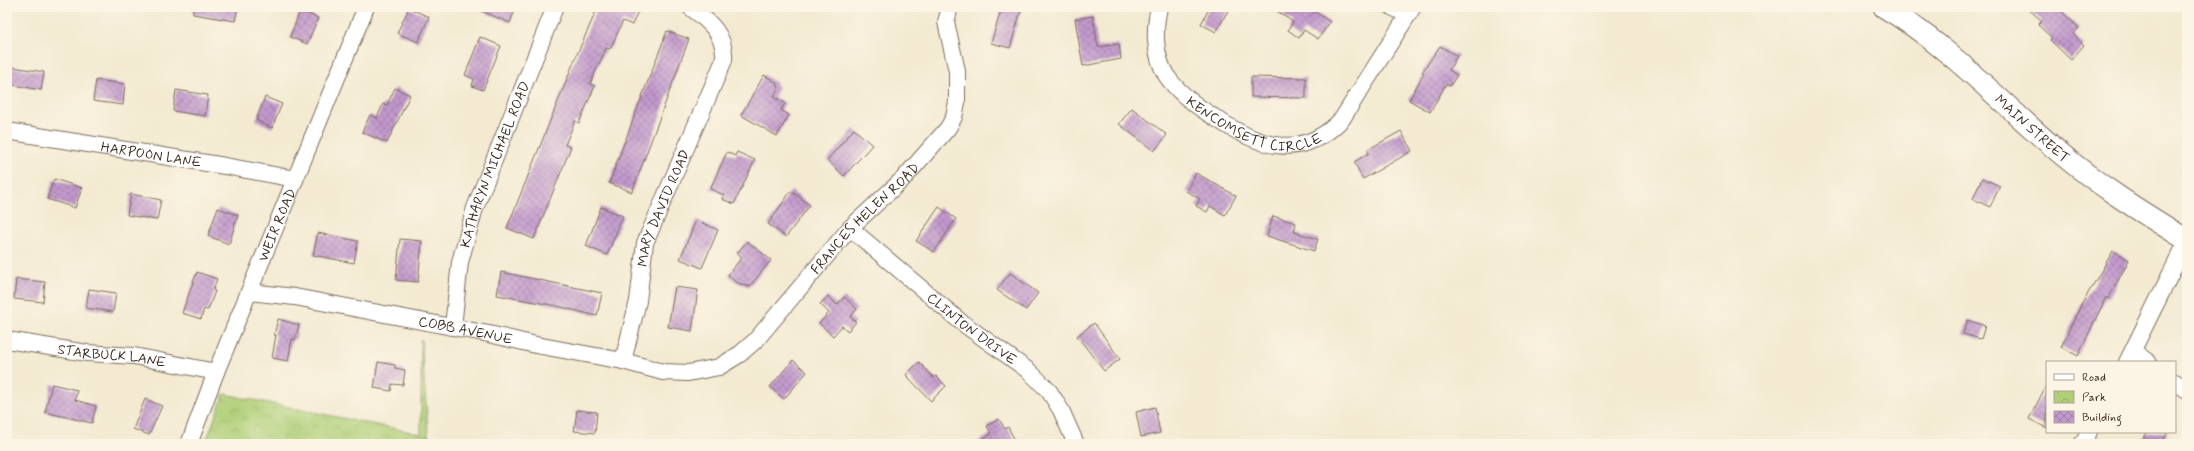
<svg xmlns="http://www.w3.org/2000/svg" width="2194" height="451" viewBox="0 0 2194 451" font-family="Mynerve,sans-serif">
<defs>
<pattern id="park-crowns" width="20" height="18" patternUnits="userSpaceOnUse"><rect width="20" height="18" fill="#aecf77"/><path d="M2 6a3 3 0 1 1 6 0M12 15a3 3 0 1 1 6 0" fill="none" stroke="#97b266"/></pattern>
<pattern id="building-cross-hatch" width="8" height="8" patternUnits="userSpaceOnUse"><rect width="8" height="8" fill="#c299cd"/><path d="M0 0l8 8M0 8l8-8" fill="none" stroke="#9f7da6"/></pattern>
</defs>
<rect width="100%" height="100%" fill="#fcf5e5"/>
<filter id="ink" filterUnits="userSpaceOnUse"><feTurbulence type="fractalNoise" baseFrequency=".025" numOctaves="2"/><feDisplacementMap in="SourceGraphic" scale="8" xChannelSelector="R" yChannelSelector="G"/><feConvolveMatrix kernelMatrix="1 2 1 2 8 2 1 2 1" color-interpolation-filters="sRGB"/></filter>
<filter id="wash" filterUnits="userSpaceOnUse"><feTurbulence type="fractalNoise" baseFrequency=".012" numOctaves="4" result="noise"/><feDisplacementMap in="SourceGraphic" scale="16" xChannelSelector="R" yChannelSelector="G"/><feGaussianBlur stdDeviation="0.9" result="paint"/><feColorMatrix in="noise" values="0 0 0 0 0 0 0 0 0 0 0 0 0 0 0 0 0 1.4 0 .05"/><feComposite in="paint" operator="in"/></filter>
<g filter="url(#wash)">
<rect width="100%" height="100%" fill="#f3ead1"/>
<path fill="url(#park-crowns)" stroke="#747c4a" d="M421 339 429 444H205L224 394 421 434Z"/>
<g id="blocks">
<path fill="url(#building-cross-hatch)" d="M193 7H238L235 21 193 14Z
M472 7H516L510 23Z
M592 7H640L632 25 623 21 610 49 606 48 590 84 595 86 579 123 575 121 565 145 571 147 534 239 507 228 575 59 597 9Z
M1002 7H1022L1010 48 991 43Z
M1210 7H1230L1216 32 1201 24Z
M1271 7H1308L1330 22 1318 39 1304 30 1299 38 1288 30 1293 22Z
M2026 7H2057L2079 28 2073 34 2084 45 2071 60 2050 40 2052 38 2038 25 2042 21Z
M409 8 429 17 418 42 397 33Z
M300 11 318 18 307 44 290 37Z
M1093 16 1098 47 1119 44 1121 59 1083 66 1075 19Z
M667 31 689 39 632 192 609 183Z
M480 37 501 46 483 90 472 86 474 79 465 75Z
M1440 46 1457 56 1449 70 1457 75 1450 86 1446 84 1430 112 1409 100 1424 73 1422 72Z
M7 66 44 72 41 90 7 84Z
M764 75 777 83 776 85 779 87 774 97 785 103 781 110 789 115 777 136 741 115Z
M1251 77 1306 78V98L1251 97Z
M96 80 125 84 123 105 93 101Z
M395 88 410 95 387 143 362 132 370 115 377 118 383 104 387 105Z
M176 90 208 95 205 116 173 111Z
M265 97 282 104 272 128 256 120Z
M1132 108 1167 135 1154 151 1119 124Z
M854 129 872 145 844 176 827 160Z
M1401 131 1412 151 1363 179 1354 162 1369 153 1367 150Z
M727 152 735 156 737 152 755 160 734 204 722 199 724 195 710 189Z
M1196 173 1236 196 1225 215 1210 206 1207 212 1196 206 1200 199 1186 191Z
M1982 178 2000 186 1990 207 1973 199Z
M54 179 82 188 75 208 47 199Z
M791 191 810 205 786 237 768 224Z
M131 194 161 200 157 220 127 215Z
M601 207 623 216 607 255 586 246Z
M939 207 956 219 934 252 916 241Z
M218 208 238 215 229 244 208 236Z
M1273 216 1296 223 1294 232 1318 239 1314 251 1267 236Z
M696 220 718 230 702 268 680 259Z
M318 233 358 241 354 263 313 255Z
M400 239 422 241 418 282 396 280Z
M747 241 771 260 749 287 736 282 728 275 742 257 737 253Z
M2113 251 2129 260 2108 299 2106 297 2078 356 2061 347 2080 307Z
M197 272 217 279 213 290 215 291 208 310 204 309 201 319 182 313Z
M501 272 602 293 597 316 557 306 497 295Z
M1010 273 1038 293 1026 310 997 290Z
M16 279 45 282 43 302 14 299Z
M675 287 698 290 692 331 668 327Z
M89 289 116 293 113 312 86 308Z
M828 296 837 305 844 297 857 309 850 317 856 322 848 331 842 326 833 336 819 323 829 313 820 304Z
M278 319 299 325 295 340 292 339 288 361 272 358 276 335H274Z
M1968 320 1985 326 1981 339 1963 334Z
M1094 323 1120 359 1104 371 1077 336Z
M793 360 807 372 784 399 770 387Z
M378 362 395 365V368L405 370 403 385 392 384 391 391 374 388Z
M919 362 934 378 936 376 946 386 931 401 906 375Z
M52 384 77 390 75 400 96 406 92 423 45 412Z
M2047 384V428L2029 419Z
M145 399 162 406 149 435 133 429Z
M1155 407 1160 433 1141 437 1136 412Z
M577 410 597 412 595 433 574 431Z
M999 419 1005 429 1008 427 1017 444H975L991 434 987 426Z
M2148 432H2168L2160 444H2139Z"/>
</g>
</g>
<g filter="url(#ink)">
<use href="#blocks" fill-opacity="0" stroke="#7b6d5d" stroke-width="1"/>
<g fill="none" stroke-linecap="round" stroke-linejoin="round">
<defs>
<g id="minor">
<path id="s1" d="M1159 7C1154 29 1154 55 1166 75 1178 93 1196 106 1214 117 1257 146 1300 163 1342 119L1413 7"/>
<path d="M1392 7 1408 15"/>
<path id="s2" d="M7 131 225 166 295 179"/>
<path id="s3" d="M850 228 961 322 1029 371 1049 391 1061 410 1076 444"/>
<path id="s4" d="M249 292 295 297 489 334 536 345 623 361 663 372 688 373 719 367 740 354 756 340 850 228 904 178 948 128 954 117 957 102V71L946 22 950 7"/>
<path id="s5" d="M453 327 460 262 475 208 555 7"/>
<path id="s6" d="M7 340 87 353 134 356 216 372"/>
<path d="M2133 351 2148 362"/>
<path id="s7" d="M623 361 638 301 645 243 724 60C726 35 709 21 690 7"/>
<path d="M2127 362 2187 241"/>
<path d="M2175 382 2187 390"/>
<path id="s8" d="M189 444 216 372 366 7"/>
<path d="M2082 444 2089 432"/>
</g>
<g id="major">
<path id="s9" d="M1884 7C1947 44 2003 105 2059 152 2099 186 2143 213 2187 240"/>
</g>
</defs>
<use href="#minor" stroke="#7b6d5d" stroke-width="18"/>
<use href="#major" stroke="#7b6d5d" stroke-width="23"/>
<use href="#minor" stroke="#fff" stroke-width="16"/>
<use href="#major" stroke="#fff" stroke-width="21"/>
</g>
</g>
<g text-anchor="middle" stroke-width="3" stroke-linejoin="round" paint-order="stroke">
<g font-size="14" fill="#3b2a1e" stroke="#fcf5e5">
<text dy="5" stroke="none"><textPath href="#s1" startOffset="176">KENCOMSETT CIRCLE</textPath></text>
<text dy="5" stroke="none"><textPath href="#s9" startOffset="192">MAIN STREET</textPath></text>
<text dy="5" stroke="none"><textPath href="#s2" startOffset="146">HARPOON LANE</textPath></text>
<text dy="5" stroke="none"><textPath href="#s5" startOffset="169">KATHARYN MICHAEL ROAD</textPath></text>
<text dy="5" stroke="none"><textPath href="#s7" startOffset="159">MARY DAVID ROAD</textPath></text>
<text dy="5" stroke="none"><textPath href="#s4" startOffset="688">FRANCES HELEN ROAD</textPath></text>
<text dy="5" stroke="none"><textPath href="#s8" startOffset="236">WEIR ROAD</textPath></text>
<text dy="5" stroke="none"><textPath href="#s3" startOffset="158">CLINTON DRIVE</textPath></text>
<text dy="5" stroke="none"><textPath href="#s4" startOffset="220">COBB AVENUE</textPath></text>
<text dy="5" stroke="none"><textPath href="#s6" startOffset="106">STARBUCK LANE</textPath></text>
</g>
</g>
<rect width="2194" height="451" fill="none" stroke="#fcf5e5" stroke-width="24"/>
<rect x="2046" y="361" width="130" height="72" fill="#fcf5e5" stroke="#afa495"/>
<rect x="2054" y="374" width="20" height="6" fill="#ffffff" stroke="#afa495"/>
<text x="2082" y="381" font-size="12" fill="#3b2a1e">Road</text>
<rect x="2054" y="391" width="20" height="12" fill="url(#park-crowns)" stroke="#afa495"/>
<text x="2082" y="401" font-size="12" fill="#3b2a1e">Park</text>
<rect x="2054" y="411" width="20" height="12" fill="url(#building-cross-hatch)" stroke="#afa495"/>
<text x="2082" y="421" font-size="12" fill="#3b2a1e">Building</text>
</svg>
